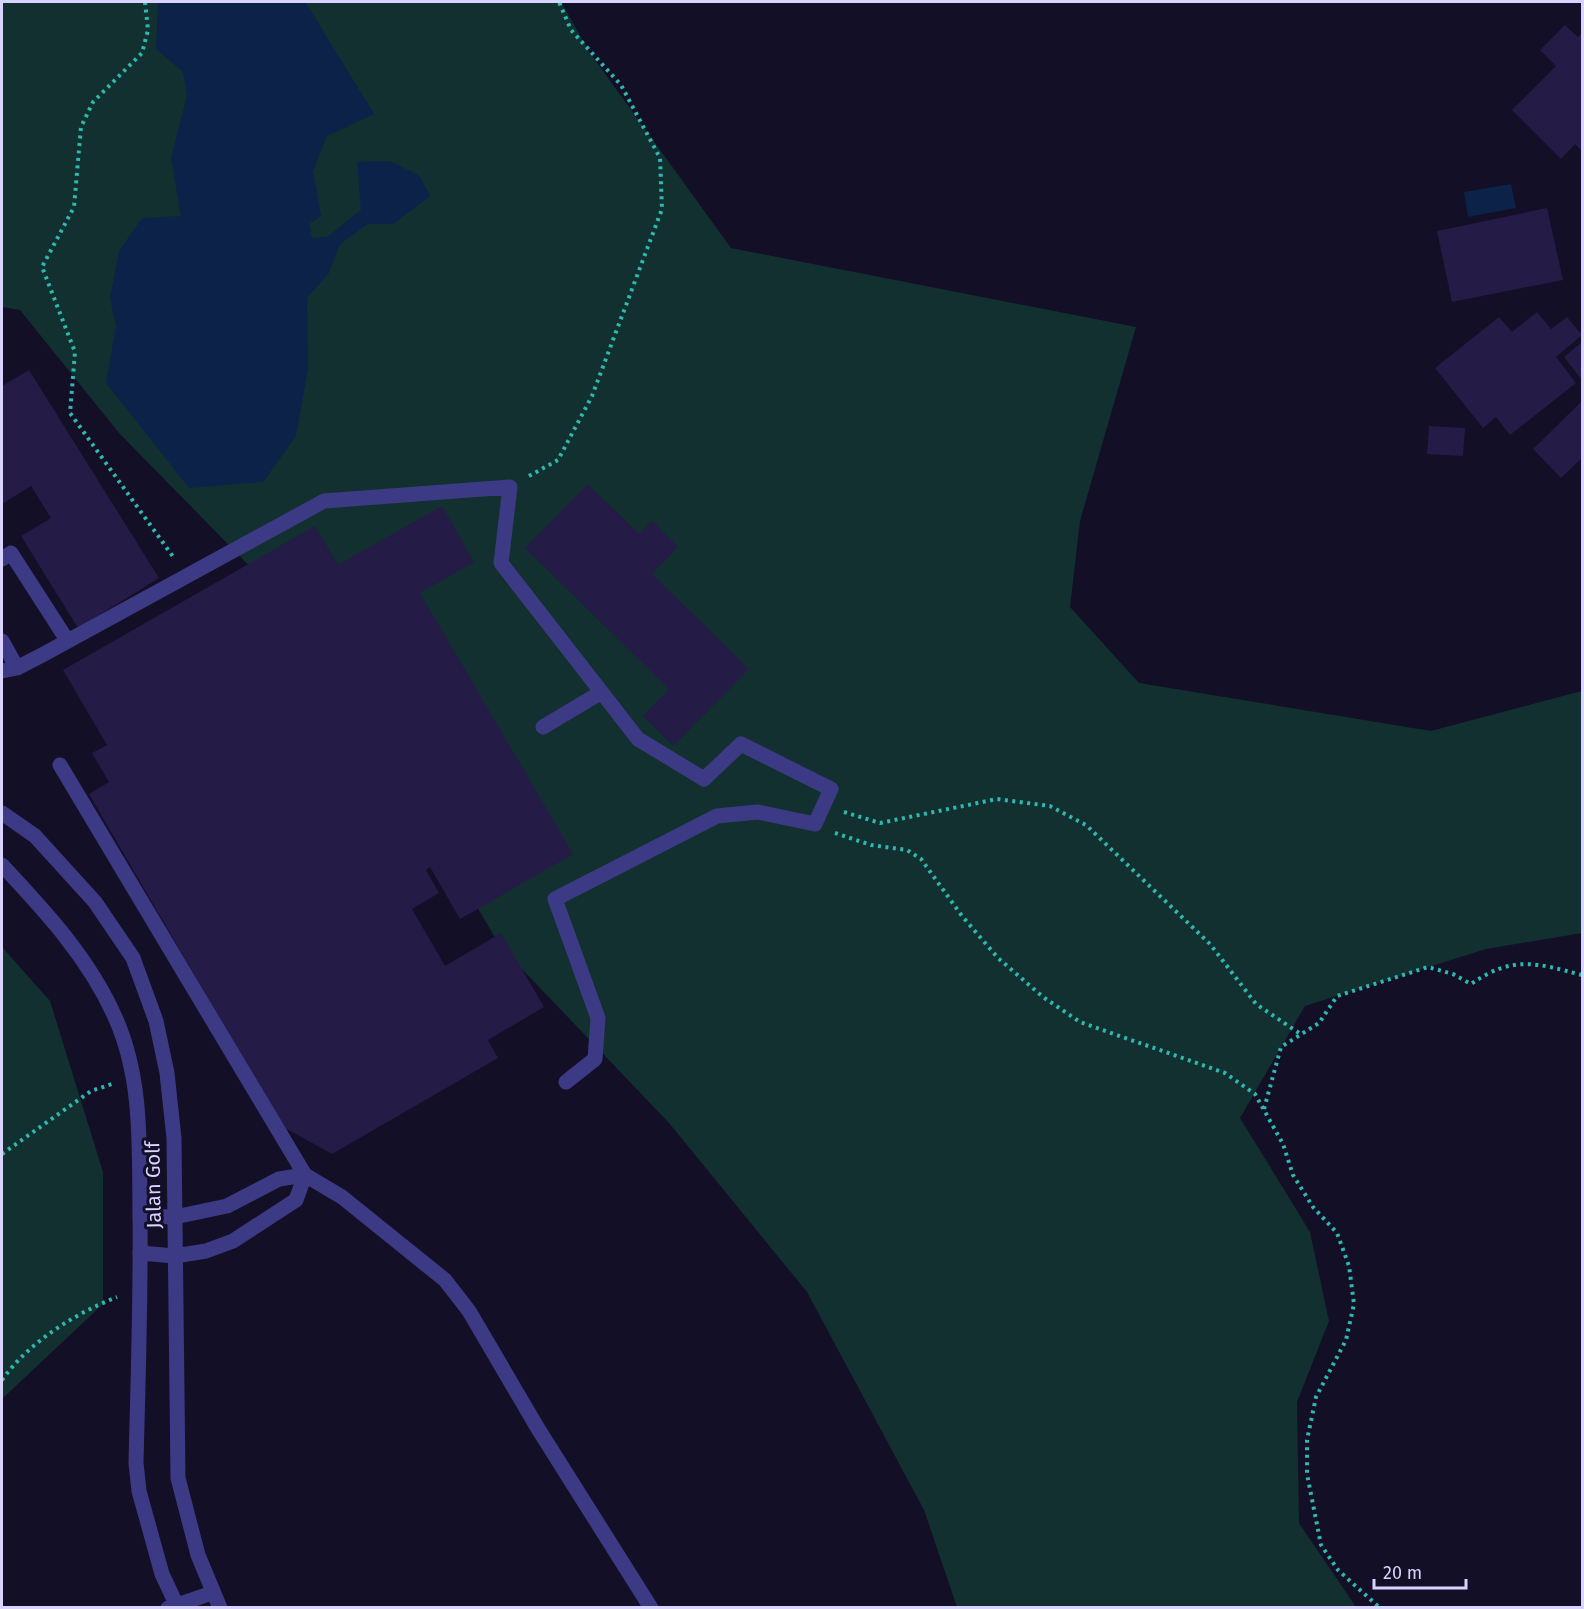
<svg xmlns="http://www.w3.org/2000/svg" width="1584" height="1609" viewBox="0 0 1584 1609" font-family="'Fira Sans',sans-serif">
<rect width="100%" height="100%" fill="#130f26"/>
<path fill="#12302f" d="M2 2H561L590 53 731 248 1136 327 1080 521 1070 607 1139 683 1431 731 1582 691V933L1486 949 1305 1006 1240 1118 1310 1232 1329 1321 1297 1402 1299 1523 1356 1607H957L924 1510 807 1292 669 1123 500 946 317 635 119 433 20 310 2 307Z
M2 947 50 1001 103 1172V1304L2 1399Z"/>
<path fill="#0c2248" d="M158 2H305L311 11 374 114 327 136 313 171 321 216 309 224 312 238 327 237 361 210 357 162 389 161 419 175 430 196 393 224H368L340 244 329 273 307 298 308 369 296 436 263 482 189 488 106 383 116 326 110 298 119 251 142 218 181 216 171 158 187 96 183 72 156 49Z
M1511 184 1516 208 1468 217 1464 192Z"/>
<path fill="#241b47" d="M1565 25 1578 37 1582 33V151L1575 144 1561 159 1512 110 1556 66 1540 50Z
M1547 208 1563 280 1452 302 1437 231Z
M1537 312 1551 329 1567 317 1582 335 1556 357 1576 383 1510 435 1496 417 1483 428 1435 368 1499 317 1512 332Z
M1582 342V380L1564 357Z
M29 370 159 578 78 628 21 536 51 518 31 486 2 504V386Z
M1582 401V458L1561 478 1533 449Z
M1429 426 1465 428 1463 456 1427 454Z
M588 484 639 534 652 521 678 547 652 574 749 669 673 746 643 716 669 689 525 548Z
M442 506 474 562 420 593 573 854 460 919 430 867 426 870 439 893 412 909 445 966 501 933 544 1007 488 1040 498 1058 332 1154 283 1127 89 794 109 782 92 753 107 745 63 670 315 526 338 565Z"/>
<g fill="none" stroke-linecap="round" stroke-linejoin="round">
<path stroke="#2fb8b0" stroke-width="4" stroke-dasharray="3 4.5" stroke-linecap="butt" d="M145 2 148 30 142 53 93 102 81 127 74 207 42 267 75 352 70 413 174 558
M529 476 558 460 592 396 662 209 660 158 621 85 571 30 559 2
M844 812 880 823 997 799 1050 806 1086 825 1210 944 1256 1004 1302 1035
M835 833 871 845 907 850 921 859 962 916 998 958 1043 997 1080 1022 1225 1073 1255 1094 1283 1144 1293 1175 1313 1207 1337 1233 1349 1266 1354 1304 1346 1340 1316 1397 1307 1440V1474L1321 1545 1338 1570 1380 1608
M1264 1109 1281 1047 1319 1023 1337 996 1428 967 1453 974 1471 984C1513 955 1536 963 1582 975
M2 1154 91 1091 112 1084
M2 1380C29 1342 74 1314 117 1297"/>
<path stroke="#3d3a85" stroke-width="15" d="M2 559 11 553 67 640
M2 641 17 668
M2 671 17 668 44 654 324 501 510 487 501 563 638 739 704 779 741 744 831 789 815 824 758 812 717 816 555 899 598 1018 595 1059 566 1082
M543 727 600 693
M60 765 305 1175 342 1197 445 1280 469 1311 537 1427 651 1608
M140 1216 175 1217 227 1206 279 1179 305 1175
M140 1253 175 1256 206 1251 233 1241 296 1200 305 1175
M168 1608 212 1593"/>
<path stroke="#3d3a85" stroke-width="15" d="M2 813 35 836 95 902 133 958 156 1021 167 1073 174 1138 178 1478 198 1555 220 1608
M2 865C45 911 89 958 115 1017 143 1079 139 1147 140 1213 141 1297 138 1380 136 1463L139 1491 162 1574 178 1608"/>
</g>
<g text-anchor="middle" stroke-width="6" stroke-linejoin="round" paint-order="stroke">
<g font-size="20" fill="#d9d4ff" stroke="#130f26">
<text transform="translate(153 1185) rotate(-91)" y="7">Jalan Golf</text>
</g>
</g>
<rect width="1584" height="1609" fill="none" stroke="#d9d4ff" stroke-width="6"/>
<path d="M1374 1579v9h92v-9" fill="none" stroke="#d9d4ff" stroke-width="3"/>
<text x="1383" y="1579" font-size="18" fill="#d9d4ff" stroke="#130f26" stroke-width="4.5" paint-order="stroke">20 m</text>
</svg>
